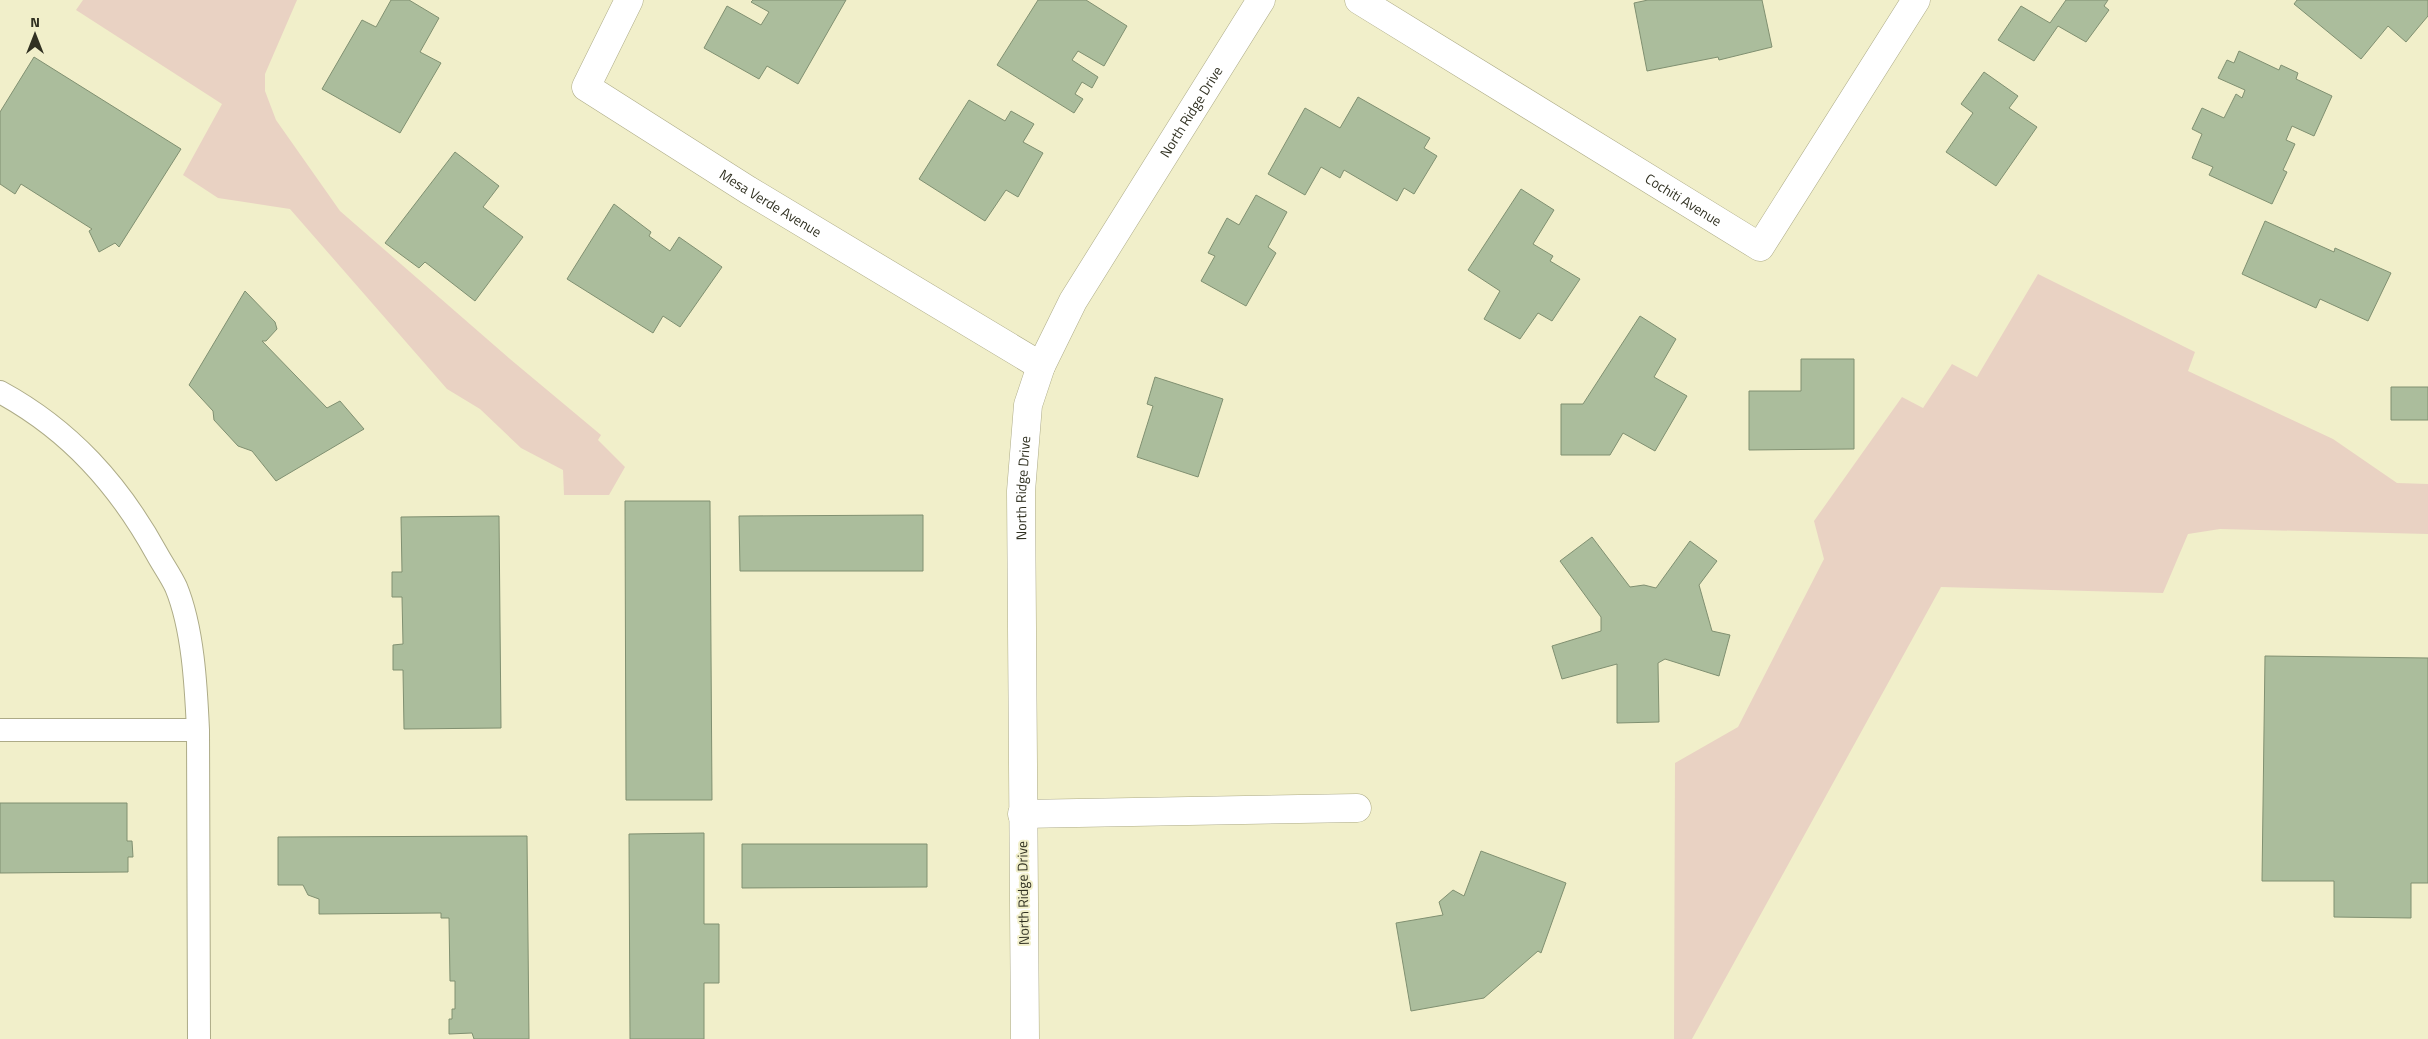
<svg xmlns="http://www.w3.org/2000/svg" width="2428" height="1039" viewBox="0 0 2428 1039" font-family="'Titillium Web',sans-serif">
<rect width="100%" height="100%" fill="#f1efca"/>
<path fill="#e9d2c3" d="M83 0H297L265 74V91L276 120 340 211 510 359 601 435 598 440 625 467 609 495H564L563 470 521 448 480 409 447 389 290 209 218 198 183 175 222 104 76 10Z
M2038 274 2195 352 2188 371 2333 439 2397 483 2428 484V534L2220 529 2188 534 2163 593 1941 587 1692 1039H1674L1675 763 1738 727 1824 559 1814 521 1902 397 1923 408 1952 364 1977 377Z"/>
<path fill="#abbd9c" stroke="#809071" d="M391 0H409L439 18 420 52 441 63 400 133 322 89 362 20 376 27Z
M753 0H846L798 84 767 66 759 79 704 48 727 6 761 25 769 12 751 2Z
M1038 0H1086L1127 26 1104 66 1078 51 1072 60 1098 77 1092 88 1082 82 1075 94 1083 99 1074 113 997 65Z
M1648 0H1762L1772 47 1719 60 1718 57 1647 71 1634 3Z
M2066 0H2108L2104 6 2109 10 2086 42 2058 26 2034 61 1998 40 2021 6 2050 23Z
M2297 0H2428V16L2406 42 2388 26 2361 59 2294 4Z
M2239 51 2279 70 2281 65 2298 73 2296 79 2332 96 2314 136 2292 126 2286 140 2295 144 2283 170 2287 172 2272 204 2209 175 2213 167 2192 158 2202 134 2192 129 2202 108 2224 118 2236 94 2242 98 2245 90 2218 78 2227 60 2234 63Z
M34 57 181 149 119 247 115 243 99 252 89 231 92 229 21 184 15 194 0 184V112Z
M1984 72 2018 96 2009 108 2037 127 1996 186 1946 152 1973 113 1961 104Z
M1358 97 1430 138 1424 148 1437 156 1414 194 1404 188 1397 201 1344 170 1340 178 1321 167 1305 195 1268 174 1305 108 1340 128Z
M969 100 1005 121 1011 111 1034 124 1023 142 1043 153 1018 197 1006 190 985 221 919 179Z
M455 152 499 186 483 207 523 237 475 301 425 262 419 268 385 243Z
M1521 189 1554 210 1533 244 1553 256 1550 261 1580 279 1552 321 1538 313 1520 339 1484 319 1500 291 1468 270Z
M1256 195 1287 212 1268 247 1276 253 1246 306 1201 281 1215 256 1208 253 1227 218 1239 225Z
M614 204 651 232 649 236 670 251 679 237 722 267 680 327 663 316 653 333 567 279Z
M2265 221 2334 252 2335 248 2391 273 2368 321 2320 299 2316 308 2242 274Z
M245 291 275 322 277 329 266 341H262L327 408 340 401 364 429 276 481 252 451 238 446 214 420 213 411 189 385Z
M1640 316 1676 339 1654 377 1687 396 1655 451 1623 433 1610 455H1561V404H1583Z
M1801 359H1854V449L1749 450V391H1801Z
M1155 377 1223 399 1198 477 1137 457 1153 406 1147 404Z
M2391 387H2428V420H2391Z
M625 501H710L712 800H626Z
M923 515V571H740L739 516Z
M499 516 501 728 404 729 403 670H393V645L403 644 402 597H392V572H402L401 517Z
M1592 537 1630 587 1644 585 1656 588 1690 541 1717 561 1699 585 1712 631 1730 635 1719 676 1665 659 1658 663 1659 722 1617 723V664L1562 679 1552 646 1601 631V617L1560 561Z
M2265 656 2428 658V883H2411V918L2334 917V881H2262Z
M0 803H127V841H132L133 857H128V872L0 873Z
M704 833V924H719V983H704V1039H630L629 834Z
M527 836 529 1039H474L472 1033 449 1034V1019H452V1009H455V981H450L449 918H441V913L319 914V899L308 895 303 885H278V837Z
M742 844H927V887L742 888Z
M1481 851 1566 883 1541 953 1538 951 1484 998 1411 1011 1396 923 1443 915 1439 902 1453 890 1464 896Z"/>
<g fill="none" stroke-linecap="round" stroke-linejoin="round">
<defs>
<path id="lane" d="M0 392C70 430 119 485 157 554 163 565 171 576 176 587 193 628 196 686 198 730L199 1039
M0 730H198"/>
<g id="street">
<path id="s1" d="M629 0 586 87 748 190 1041 366"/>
<path id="s2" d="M1359 0 1760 247 1916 0"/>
<path d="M1022 814 1357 808"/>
<path id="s3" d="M1025 1039 1021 491 1028 405 1041 366 1073 301 1261 0"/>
</g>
</defs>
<use href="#lane" stroke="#adab87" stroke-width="24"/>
<use href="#street" stroke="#adab87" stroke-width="29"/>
<use href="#lane" stroke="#fff" stroke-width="22"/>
<use href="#street" stroke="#fff" stroke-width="28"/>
</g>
<g text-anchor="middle" stroke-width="4" stroke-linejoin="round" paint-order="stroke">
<g font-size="14" fill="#313122" stroke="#f1efca">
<text dy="5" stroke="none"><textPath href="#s3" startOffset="971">North Ridge Drive</textPath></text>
<text dy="5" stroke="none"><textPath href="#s2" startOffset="381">Cochiti Avenue</textPath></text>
<text dy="5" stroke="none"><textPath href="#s1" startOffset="315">Mesa Verde Avenue</textPath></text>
<text dy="5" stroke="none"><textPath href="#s3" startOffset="551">North Ridge Drive</textPath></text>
<text transform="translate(1023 893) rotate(-91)" y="5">North Ridge Drive</text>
</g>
</g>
<g transform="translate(35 35)" stroke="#f1efca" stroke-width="4" paint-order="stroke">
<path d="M0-4L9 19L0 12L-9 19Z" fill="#313122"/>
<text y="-8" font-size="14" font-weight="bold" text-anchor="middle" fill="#313122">N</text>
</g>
</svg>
